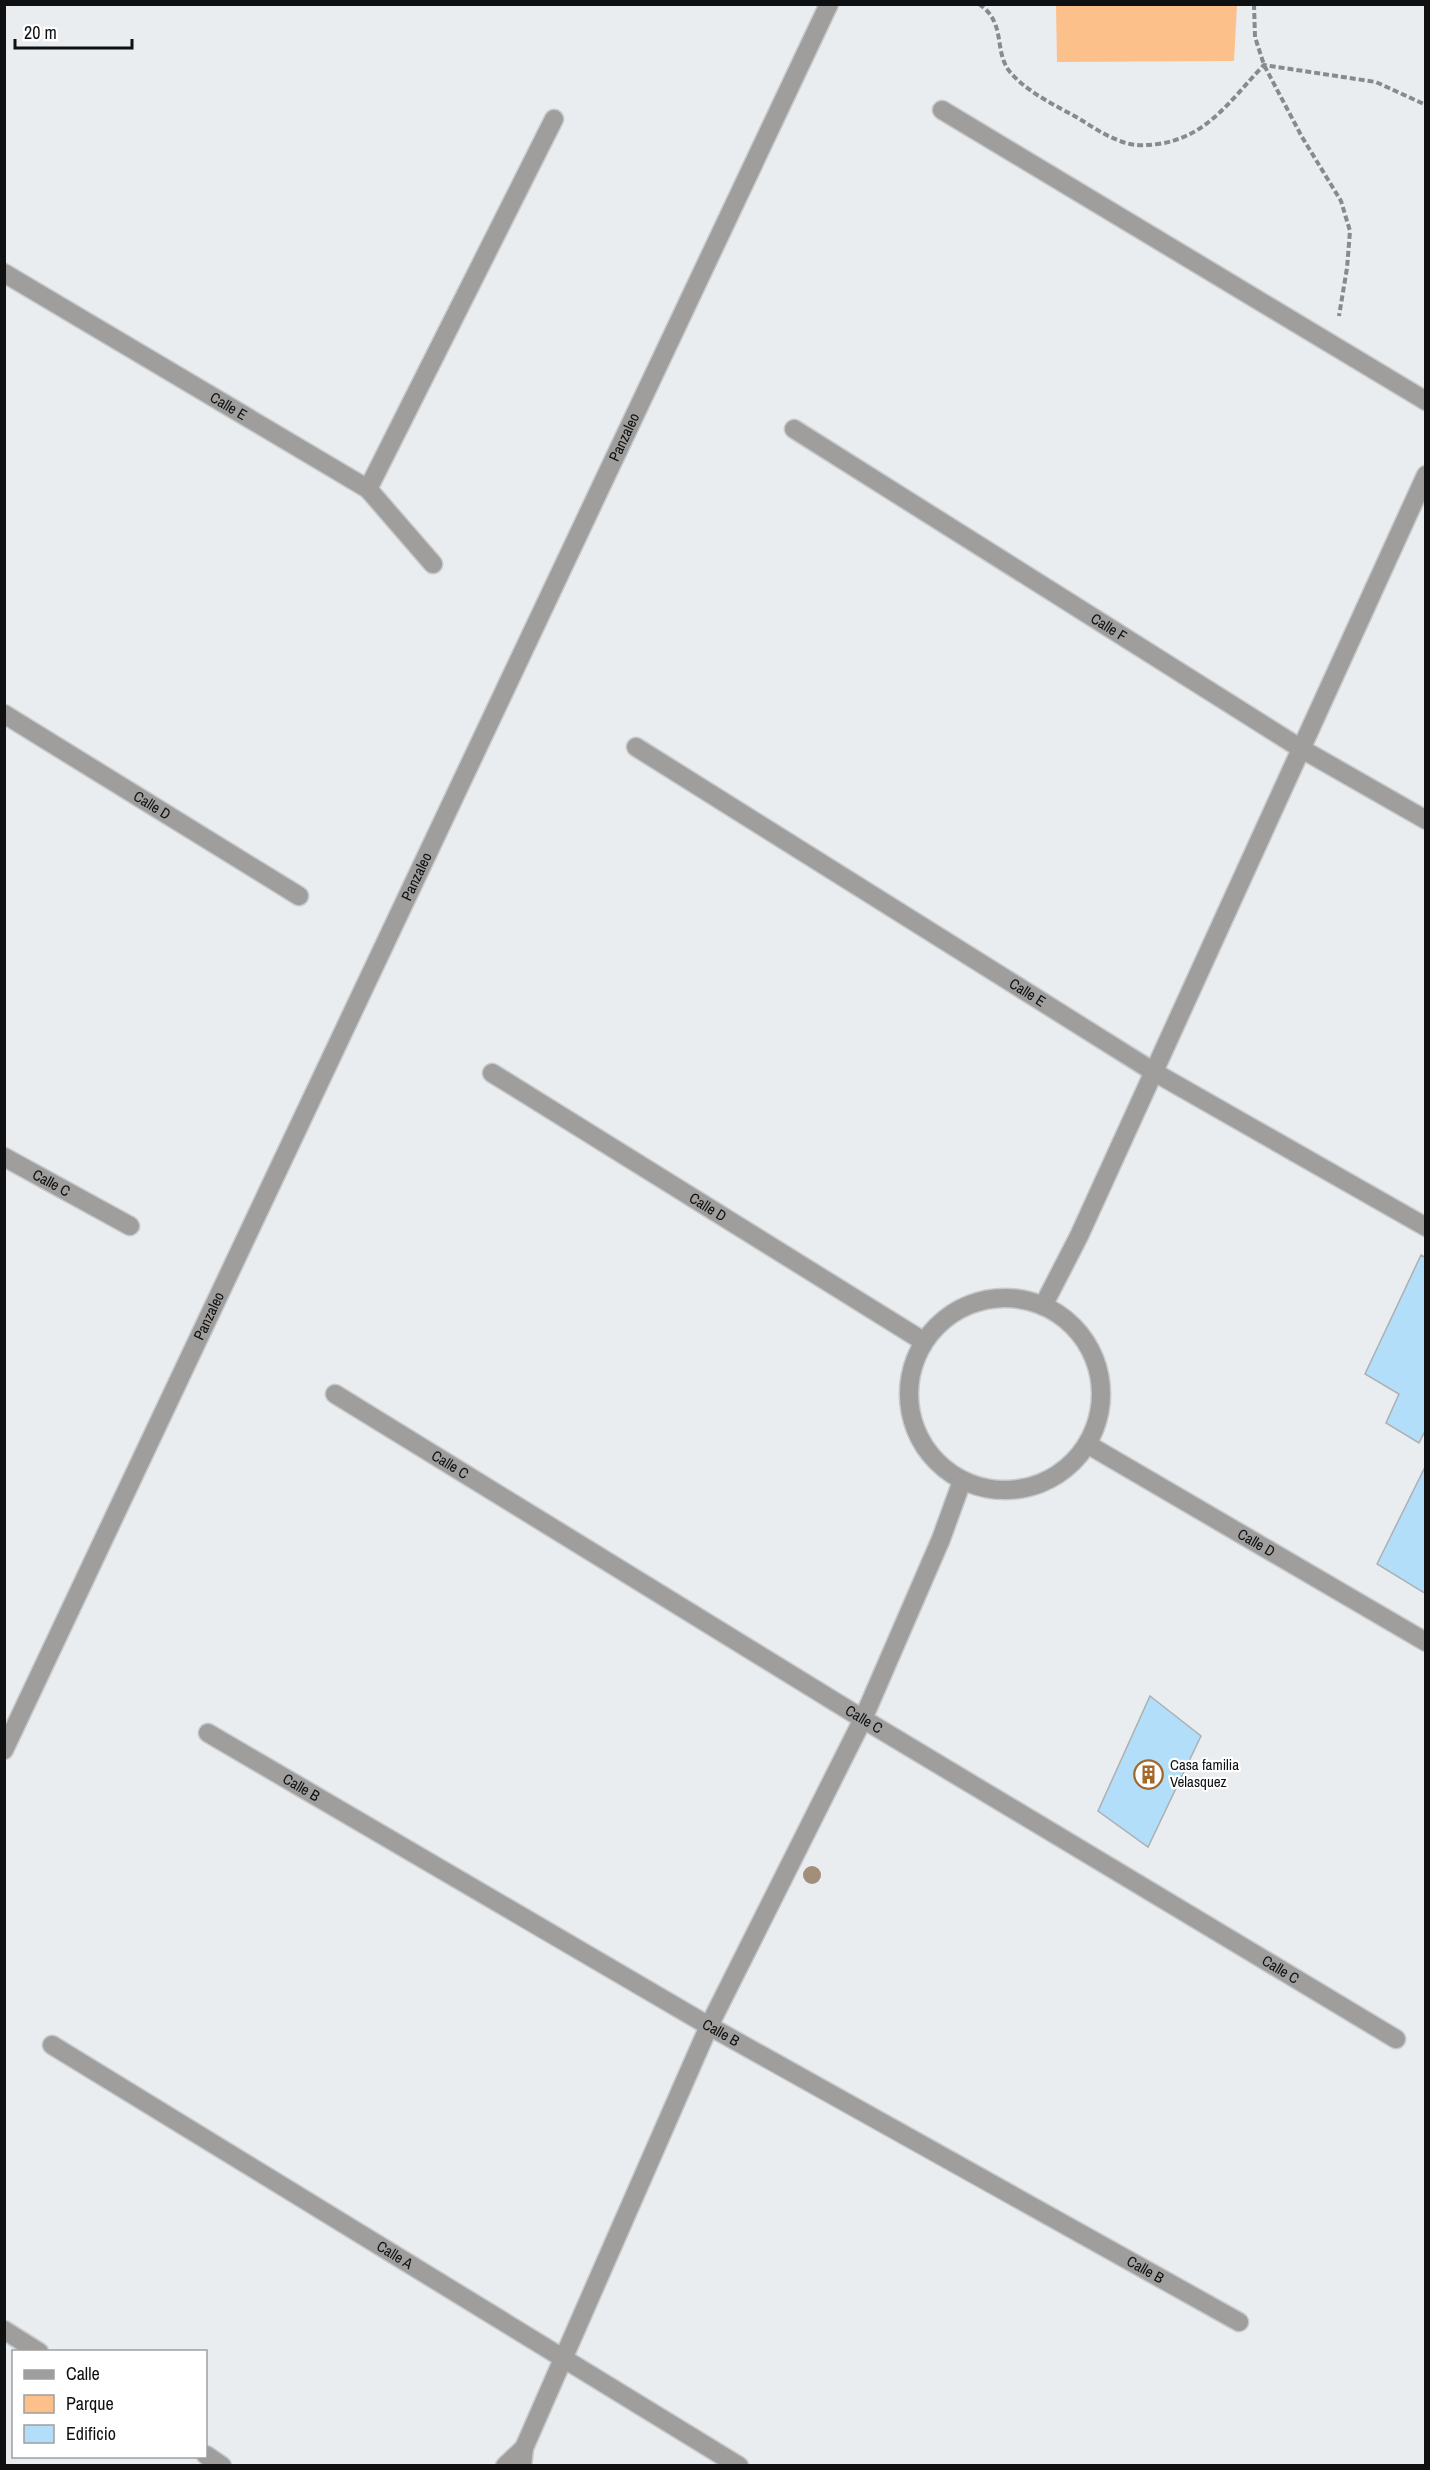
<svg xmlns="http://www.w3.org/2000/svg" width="1430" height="2470" viewBox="0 0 1430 2470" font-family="'Archivo Narrow',sans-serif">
<rect width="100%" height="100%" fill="#e9edf0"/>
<path fill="#fcc08a" d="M1056 5H1237L1234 61 1057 62Z"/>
<path fill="#b2defa" stroke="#adb0b3" stroke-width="1.5" d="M1421 1255 1426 1258V1429L1419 1443 1386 1423 1399 1394 1365 1374Z
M1426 1465V1594L1377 1564Z
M1150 1696 1201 1736 1148 1847 1098 1811Z"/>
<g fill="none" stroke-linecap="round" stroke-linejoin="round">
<defs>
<g id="minor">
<path d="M942 110 1426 401"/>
<path id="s1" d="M4 273 368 489 433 564"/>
<path id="s2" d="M794 429 1300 748 1426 820"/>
<path d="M368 489 554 119"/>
<path id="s3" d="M4 714 299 896"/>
<path id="s4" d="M636 747 1154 1072 1426 1227"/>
<path id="s5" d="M492 1073 923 1341"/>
<path id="s6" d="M4 1157 130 1226"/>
<circle cx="1005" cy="1394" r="96"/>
<path d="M1043 1306 1079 1236 1426 475"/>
<path id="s7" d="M335 1394 863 1719 1396 2039"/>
<path id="s8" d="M1087 1444 1426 1642"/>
<path id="s9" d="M208 1733 709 2026 1239 2322"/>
<path id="s10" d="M4 1750 829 4"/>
<path id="s11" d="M52 2045 739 2466"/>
<path d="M4 2330 39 2352"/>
<path d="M206 2455 222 2466"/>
<path d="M505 2466 524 2448"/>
<path d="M522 2466 524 2448 709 2026 863 1719 941 1539 962 1481"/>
</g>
</defs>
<use href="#minor" stroke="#c6cacc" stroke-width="21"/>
<path stroke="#888b8d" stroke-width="4" stroke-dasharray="6 3" stroke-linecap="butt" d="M979 4C1007 23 993 51 1010 72 1028 93 1055 105 1078 118 1091 126 1104 135 1118 140 1131 146 1143 146 1158 144 1208 137 1231 99 1264 65L1376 82 1426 105
M1254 4 1255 37 1264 65 1302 137 1341 201 1350 231 1347 268 1339 316"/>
<use href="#minor" stroke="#9f9e9d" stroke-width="18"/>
</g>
<circle fill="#a38e79" cx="812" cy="1875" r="9"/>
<defs>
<symbol id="building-ring" viewBox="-11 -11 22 22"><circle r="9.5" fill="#fff" stroke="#a4682b" stroke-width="1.5"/><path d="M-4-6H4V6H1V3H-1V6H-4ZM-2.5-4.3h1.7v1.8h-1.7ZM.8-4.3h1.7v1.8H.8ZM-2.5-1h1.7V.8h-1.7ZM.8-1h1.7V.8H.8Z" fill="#a4682b"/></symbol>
</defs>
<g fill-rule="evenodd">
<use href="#building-ring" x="1132" y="1758" width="33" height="33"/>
</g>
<g text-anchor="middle" stroke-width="4.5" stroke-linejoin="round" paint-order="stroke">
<g font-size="15" fill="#0f1011" stroke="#fff">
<text dy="5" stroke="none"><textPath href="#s1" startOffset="261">Calle E</textPath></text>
<text dy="5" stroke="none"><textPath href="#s10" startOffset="1452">Panzaleo</textPath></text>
<text dy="5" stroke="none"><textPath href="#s2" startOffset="372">Calle F</textPath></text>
<text dy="5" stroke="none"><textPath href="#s3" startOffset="174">Calle D</textPath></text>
<text dy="5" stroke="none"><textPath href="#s10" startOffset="966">Panzaleo</textPath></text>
<text dy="5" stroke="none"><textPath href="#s4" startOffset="462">Calle E</textPath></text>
<text dy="5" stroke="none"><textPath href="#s6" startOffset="54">Calle C</textPath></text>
<text dy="5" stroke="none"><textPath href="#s5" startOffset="254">Calle D</textPath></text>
<text dy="5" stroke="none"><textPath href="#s10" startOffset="480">Panzaleo</textPath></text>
<text dy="5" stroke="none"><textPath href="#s7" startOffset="135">Calle C</textPath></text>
<text dy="5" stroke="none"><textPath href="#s8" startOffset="196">Calle D</textPath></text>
<text dy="5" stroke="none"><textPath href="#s7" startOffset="621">Calle C</textPath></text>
<text dy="5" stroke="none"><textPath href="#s9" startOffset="108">Calle B</textPath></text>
<text dy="5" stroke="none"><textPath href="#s7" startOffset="1107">Calle C</textPath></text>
<text dy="5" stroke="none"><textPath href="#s9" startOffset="594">Calle B</textPath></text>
<text dy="5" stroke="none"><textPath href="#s11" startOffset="402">Calle A</textPath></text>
<text dy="5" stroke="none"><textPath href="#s9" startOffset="1080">Calle B</textPath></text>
</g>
<g font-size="15" fill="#0f1011" stroke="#fff" text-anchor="start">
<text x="1170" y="1770">Casa familia<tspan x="1170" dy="17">Velasquez</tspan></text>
</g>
</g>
<rect width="1430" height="2470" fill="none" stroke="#0f1011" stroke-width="12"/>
<rect x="12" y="2350" width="195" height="108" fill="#ffffff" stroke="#9f9fa0" stroke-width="1.5"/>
<rect x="24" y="2370" width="30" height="9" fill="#9f9e9d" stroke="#9f9fa0" stroke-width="1.5"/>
<text x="66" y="2380" font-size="18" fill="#0f1011">Calle</text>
<rect x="24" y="2395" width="30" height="18" fill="#fcc08a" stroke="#9f9fa0" stroke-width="1.5"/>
<text x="66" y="2410" font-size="18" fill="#0f1011">Parque</text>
<rect x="24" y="2425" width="30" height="18" fill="#b2defa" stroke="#9f9fa0" stroke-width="1.5"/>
<text x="66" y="2440" font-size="18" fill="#0f1011">Edificio</text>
<path d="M15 39v9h117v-9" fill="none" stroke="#0f1011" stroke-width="3"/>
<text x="24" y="39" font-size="18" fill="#0f1011" stroke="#ffffff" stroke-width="4.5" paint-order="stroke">20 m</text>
</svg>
